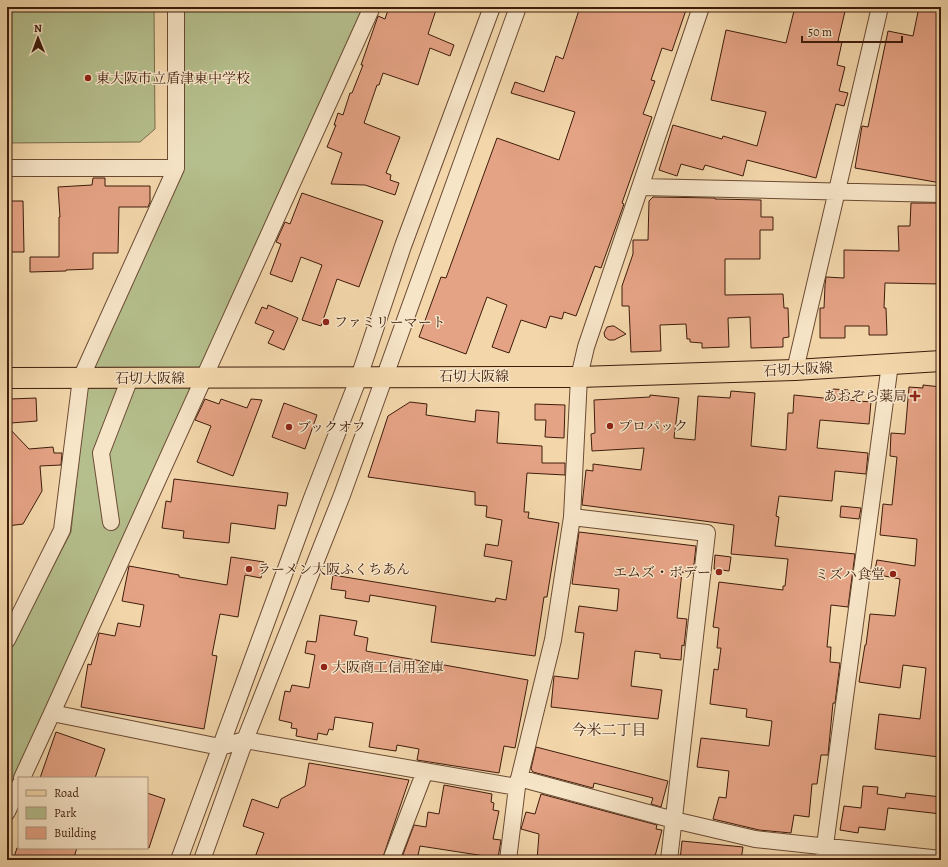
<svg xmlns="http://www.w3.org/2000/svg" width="948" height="867" viewBox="0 0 948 867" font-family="Alegreya,'Noto Serif JP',serif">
<rect width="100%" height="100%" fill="#f3d7ab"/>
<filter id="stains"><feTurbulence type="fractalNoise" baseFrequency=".005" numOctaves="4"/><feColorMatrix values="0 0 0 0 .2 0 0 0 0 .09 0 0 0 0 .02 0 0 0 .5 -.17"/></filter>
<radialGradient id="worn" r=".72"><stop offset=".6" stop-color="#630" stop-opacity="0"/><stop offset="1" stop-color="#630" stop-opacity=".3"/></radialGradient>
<path fill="#b5bf8d" stroke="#7a6e4c" d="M7 7H154L155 129 140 142 7 143Z
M181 7H364L7 795V654L71 532 85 399 96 356 181 171Z"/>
<path fill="#e5a385" stroke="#3e1c0b" d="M389 7H437L428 34 454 45 450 56 430 48 418 85 383 73 379 85H377L364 123 400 137 386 173 391 175 390 180 399 183 395 195 365 185 331 184 342 153 327 147 336 125H334L338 113 343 115 350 93H352L363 65H361L377 19 378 16 385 19Z
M580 7H687L672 51 662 48 651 80 655 81 643 114 652 117 622 203 624 204 601 268 595 266 576 316 564 312 562 319 550 316 546 328 521 320 509 353 492 347 507 305 487 297 466 354 419 337 441 277 446 278 497 138 559 160 575 112 511 93 515 82 544 92 556 56 563 59Z
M795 7H846L838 41 842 42 837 65 845 67 839 91 848 93 844 106 836 104 816 178 747 160 743 176 705 165 703 170 681 164 677 176 659 170 673 125 722 139 723 136 757 146 766 112 711 100 726 30 786 43Z
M919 7H941V157L939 171H941V183L855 168 862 126 868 127 888 31 913 36Z
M93 178H105V186H150V202L148 207H119L118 253H93V269L66 270V271L30 272V257H59V217H60L58 187 92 185Z
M302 193 383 221 359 287 337 279 321 326 302 320 322 265 301 257 292 282 270 274 281 244 276 242 285 222 290 224Z
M653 197 715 198V199L761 200V217H773V230H760V259H725V295L783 294 784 308H788L789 337 783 338V347L751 348 750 317 728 318 729 347 702 348V343L690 342V339H687L686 324 660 325 661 351 631 352 629 306H622V286L633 254V240H648L649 201Z
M7 201H23L24 252H7Z
M911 203H937V255H941V284L885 283 884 308H886L887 335H869V326H845V338H820V308H824L825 285 826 277 844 278V250L899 251 898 226H910Z
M268 305 298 318 284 350 268 343 274 331 255 323 262 307 267 309Z
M612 326H614L626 334 614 340H609L605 337 604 333 607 327Z
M923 385 941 387V747L939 757 875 749 879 714 920 719 926 668 903 665 900 688 859 682 865 645H866L870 614 895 616 900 579 874 574 877 560 915 566 917 539 880 535 883 504 892 505 897 457 890 456 891 433 905 434 909 387 923 388Z
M833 389 848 390 847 400 871 402 869 424 820 420 817 448 868 453 866 474 835 471 832 501 779 496 776 516 779 517 775 546 855 554 848 607 831 605 827 647H831L830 662 840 663 835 703H833L828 755H821L817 784H812L809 817 794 815 791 833 759 830 713 819 719 797 726 798 729 771 697 767 701 738 769 746 772 721 746 717 747 709 710 704 714 669 718 670 721 648H717L719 628 713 627 719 582 783 590V586H785L788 559 731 554 734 525 582 505 586 470 593 471V464L641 470 644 448 592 451 591 434 595 433 594 400 650 397V395L679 398 674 438 695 440 698 396 730 398 731 391 755 393 751 446 786 450 788 413H793L794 395 833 399Z
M36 398 37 421 11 423 10 399Z
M205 399 219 404 221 399 247 408 251 399 262 400 233 476 197 462 211 426 195 420Z
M410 402 427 404 426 415 475 422 476 410 499 412 497 443 542 446V463H565V475L527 473 524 512H529L528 518 559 523 547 597H544L535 656 431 642 436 606 370 595 369 602 345 598 346 591 331 589 333 575 495 602 496 598 506 600 512 561 484 556 486 544 498 546 502 520 486 517 487 506 475 505V492L368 477 388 416Z
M284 403 317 415 305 449 272 437Z
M535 404 565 405 564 438 545 437 546 420H535Z
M7 426 29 449 53 447 54 453H62L61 465 40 466 42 491 23 524 7 526Z
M174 479 288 493 286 506 278 505 275 529 231 523 229 543 183 538 184 531 162 528 166 501 171 502Z
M841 506 861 508 859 519 840 517Z
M579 532 696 546 693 573 682 572 677 618 687 619 684 646 682 645 681 660 660 658V654L635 651 631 686 662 690 658 719 551 707 554 676 578 679 584 633 575 632 579 606 617 611 619 589 572 584Z
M715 555 731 557 729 571 714 569Z
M231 557 264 562 261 578 245 575 238 617 220 614 212 655 217 656 204 729 81 707 88 664 91 665 99 633 115 636 118 623 140 627 144 605 122 601 129 566 179 575V577L227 585Z
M320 615 357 621 354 635 368 638 366 651 528 680 515 748 504 746 499 773 417 760 419 749 397 745 396 751 369 747 373 723 335 717 333 730 329 729 327 735 318 733 317 740 296 736 297 729 291 728 292 723 279 720 285 691 290 692 292 685 309 688 315 655 305 653 307 641 316 642Z
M56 732 105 749 95 778H40Z
M536 747 668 781 661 807 651 804 653 798 594 783 593 788 533 772 531 769Z
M309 763 409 780 382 860H254L264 833 243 826 252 799 278 808 281 799 305 786Z
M444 785 492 794 491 802 494 803 493 810 499 811 493 839 501 840 498 858 420 846 417 860H401L414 825 426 827 428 812 439 814Z
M863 786 878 787 877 794 905 798 906 793 941 797V814L888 808 885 830 859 827 858 833 840 830 844 806 861 808Z
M147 793 165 799 149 848 147 847Z
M541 794 657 825 656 829 662 830 654 860H537L539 834 521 829 526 812 535 814Z
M682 841 743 847 741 860H680Z
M17 848H77L73 860H13Z"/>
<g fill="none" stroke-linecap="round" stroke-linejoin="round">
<defs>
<path id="minor" d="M7 168H176V7
M641 187 941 194
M795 370 880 7
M572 517 707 533 669 860
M111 522 101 453 130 378
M7 640 62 530 81 378 176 168
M52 713 372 7
M22 778 52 713 220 747 245 740 517 787 553 640 572 517 579 377 586 347 701 7
M519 778 674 820 755 839 941 859
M7 812 19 786
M179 860 312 498 359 377 403 246 492 7
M202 860 245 740 342 495 518 7
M391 860 425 771
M508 860 517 787
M823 860 890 364"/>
<path id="major" d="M7 378 579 377 795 370 941 361"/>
</defs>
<use href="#minor" stroke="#6b4b33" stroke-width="18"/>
<use href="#major" stroke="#3e1c0b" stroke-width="22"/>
<use href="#minor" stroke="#f7e5c8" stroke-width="16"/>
<use href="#major" stroke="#f3d7ab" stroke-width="20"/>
</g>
<g fill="#8f2418" stroke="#f7e5c8" stroke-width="1.5">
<circle cx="88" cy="78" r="4"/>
<circle cx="326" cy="322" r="4"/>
<path d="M913 390h4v4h4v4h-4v4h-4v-4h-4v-4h4z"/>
<circle cx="610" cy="426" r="4"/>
<circle cx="289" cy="427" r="4"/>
<circle cx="249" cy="569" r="4"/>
<circle cx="719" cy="572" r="4"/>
<circle cx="893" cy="574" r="4"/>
<circle cx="324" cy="667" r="4"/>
</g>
<g text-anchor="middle" stroke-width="3" stroke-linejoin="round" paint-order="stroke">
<g font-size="14" fill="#3e1c0b" stroke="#f7e5c8" text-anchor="start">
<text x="96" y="83">東大阪市立盾津東中学校</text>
<text x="334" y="327">ファミリーマート</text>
<text x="907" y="401" text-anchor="end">あおぞら薬局</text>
<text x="618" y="431">プロパック</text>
<text x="297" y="432">ブックオフ</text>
<text x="257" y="574">ラーメン大阪ふくちあん</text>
<text x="711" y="577" text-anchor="end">エムズ・ボデー</text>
<text x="885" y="579" text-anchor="end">ミズハ食堂</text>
<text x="332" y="672">大阪商工信用金庫</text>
</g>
<g font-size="14" fill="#3e1c0b" stroke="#f7e5c8">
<text transform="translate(798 369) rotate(-3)" y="5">石切大阪線</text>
<text x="474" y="381">石切大阪線</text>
<text x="150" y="383">石切大阪線</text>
</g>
<g font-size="15" fill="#3e1c0b" stroke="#f7e5c8">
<text x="609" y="735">今米二丁目</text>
</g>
</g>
<rect width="948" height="867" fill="none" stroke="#f3d7ab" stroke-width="24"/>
<rect x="8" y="8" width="932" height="851" fill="none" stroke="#3e1c0b" stroke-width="2"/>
<rect x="12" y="12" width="924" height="843" fill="none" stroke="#3e1c0b"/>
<rect x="18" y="777" width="130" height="72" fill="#f7e5c8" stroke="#ad957c"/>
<rect x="26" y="790" width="20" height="6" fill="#f3d7ab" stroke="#ad957c"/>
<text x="54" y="797" font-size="12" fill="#3e1c0b">Road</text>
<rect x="26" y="807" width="20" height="12" fill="#b5bf8d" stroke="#ad957c"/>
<text x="54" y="817" font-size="12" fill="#3e1c0b">Park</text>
<rect x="26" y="827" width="20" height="12" fill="#e5a385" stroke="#ad957c"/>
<text x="54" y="837" font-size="12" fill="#3e1c0b">Building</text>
<g transform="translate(38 38) rotate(359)" stroke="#f7e5c8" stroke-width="3" paint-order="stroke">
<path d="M0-3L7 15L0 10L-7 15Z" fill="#3e1c0b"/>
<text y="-6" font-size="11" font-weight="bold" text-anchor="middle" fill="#3e1c0b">N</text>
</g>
<path d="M802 36v6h100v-6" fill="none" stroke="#3e1c0b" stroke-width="2"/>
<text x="808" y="36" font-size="12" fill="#3e1c0b" stroke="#f7e5c8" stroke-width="3" paint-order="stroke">50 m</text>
<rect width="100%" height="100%" filter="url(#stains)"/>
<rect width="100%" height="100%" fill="url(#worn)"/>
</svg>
